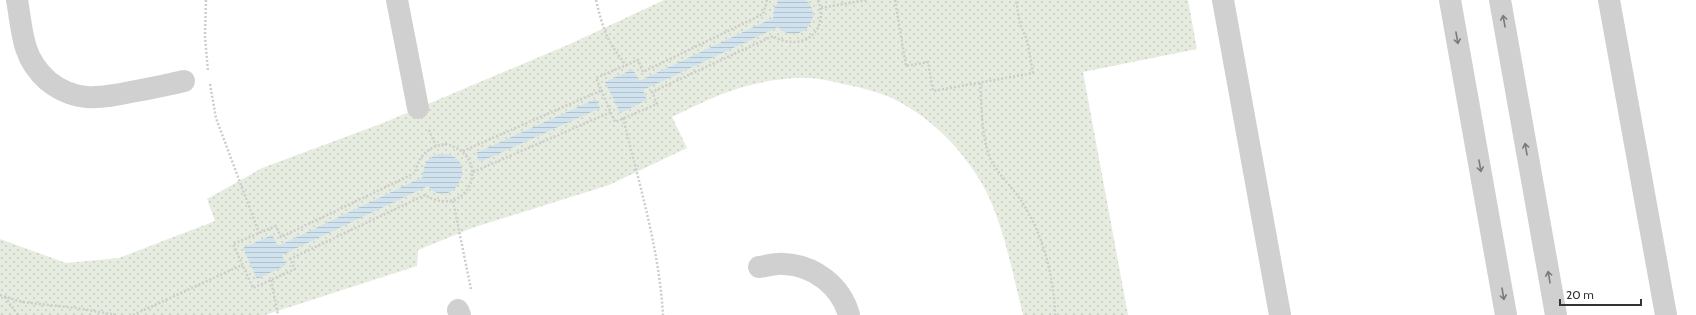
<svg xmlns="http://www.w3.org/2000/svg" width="1696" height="315" viewBox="0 0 1696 315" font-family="Cabin,sans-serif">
<defs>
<pattern id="park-dots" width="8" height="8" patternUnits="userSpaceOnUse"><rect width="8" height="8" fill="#e6ecdf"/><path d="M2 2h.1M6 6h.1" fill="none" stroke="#c6cbc0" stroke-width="1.8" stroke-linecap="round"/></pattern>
<pattern id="water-rules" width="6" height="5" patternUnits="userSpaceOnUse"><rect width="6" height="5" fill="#cfe2ee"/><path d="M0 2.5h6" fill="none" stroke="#b2c2cd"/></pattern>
</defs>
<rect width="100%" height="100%" fill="#fff"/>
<path fill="url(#park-dots)" d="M664 0H1188L1197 49 1083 72 1128 315H1023C1013 275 1004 227 986 191 967 155 938 124 903 104 885 93 863 88 843 84 828 80 811 77 795 78 747 81 714 96 672 117L687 148 609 185 472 228 418 250 417 266 265 315H0V239L66 263 119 258 215 221 207 199 262 168 383 123 570 44Z"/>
<path fill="url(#water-rules)" d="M779 0H806C826 19 798 47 778 27L643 90 647 100 620 113 605 82 633 69 639 81 773 18 774 9Z
M596 99 600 108 480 162 476 153Z
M439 154C484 152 454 216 428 186L282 255 286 265 257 279 243 248 272 235 278 246 423 177C423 165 427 158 439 154Z"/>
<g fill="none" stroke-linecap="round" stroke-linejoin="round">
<path stroke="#cdcdcd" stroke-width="2.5" stroke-dasharray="2 2" stroke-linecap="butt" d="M206 0 205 37 208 71
M596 0C603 29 607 42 626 65
M767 0 763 14 643 72 638 60 596 78 615 122 657 104 652 92 773 36C802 53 830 32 818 0
M895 0 906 66 928 62 933 91 1033 73 1027 40 1020 24 1016 0
M821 8 866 0
M980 83C982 108 981 134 990 158 995 171 1014 189 1022 202 1043 234 1054 277 1055 315
M210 84 216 118 259 233
M623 118C639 183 659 248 663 315
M429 130 436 146
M445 144C495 155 469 222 425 195L290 259 295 269 253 288 233 244 276 226 281 237 415 173C419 155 428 147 445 144Z
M463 151 602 90
M473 172 611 112
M453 201 471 289
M271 280 278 315
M0 295 22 302 76 308 117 315
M5 297 18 315
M133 315 242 265"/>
<path stroke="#d0d0d0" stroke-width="22" d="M17 0C20 16 21 33 26 48 30 61 38 72 48 81 77 104 102 98 136 91 152 88 168 85 184 81
M397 0 418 108
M1223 0 1280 315
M1450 0 1506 315
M1500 0 1556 315
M1609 0 1666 315
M759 267C767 266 776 263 784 264 814 265 841 286 849 315
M458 310 460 315"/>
</g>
<defs><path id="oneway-shaft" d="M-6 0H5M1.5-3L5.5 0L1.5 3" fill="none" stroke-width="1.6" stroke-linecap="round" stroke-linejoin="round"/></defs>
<g stroke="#7a7a7a">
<use href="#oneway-shaft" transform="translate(1504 21) rotate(-100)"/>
<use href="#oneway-shaft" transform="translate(1457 38) rotate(80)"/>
<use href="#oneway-shaft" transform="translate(1526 149) rotate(-100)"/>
<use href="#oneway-shaft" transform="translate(1480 166) rotate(80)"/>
<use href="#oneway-shaft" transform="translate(1549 277) rotate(-100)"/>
<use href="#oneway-shaft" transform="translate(1503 294) rotate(80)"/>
</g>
<path d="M1560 299v6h81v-6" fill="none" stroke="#333333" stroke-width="2"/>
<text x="1566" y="299" font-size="12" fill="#333333" stroke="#ffffff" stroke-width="3" paint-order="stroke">20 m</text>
</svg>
